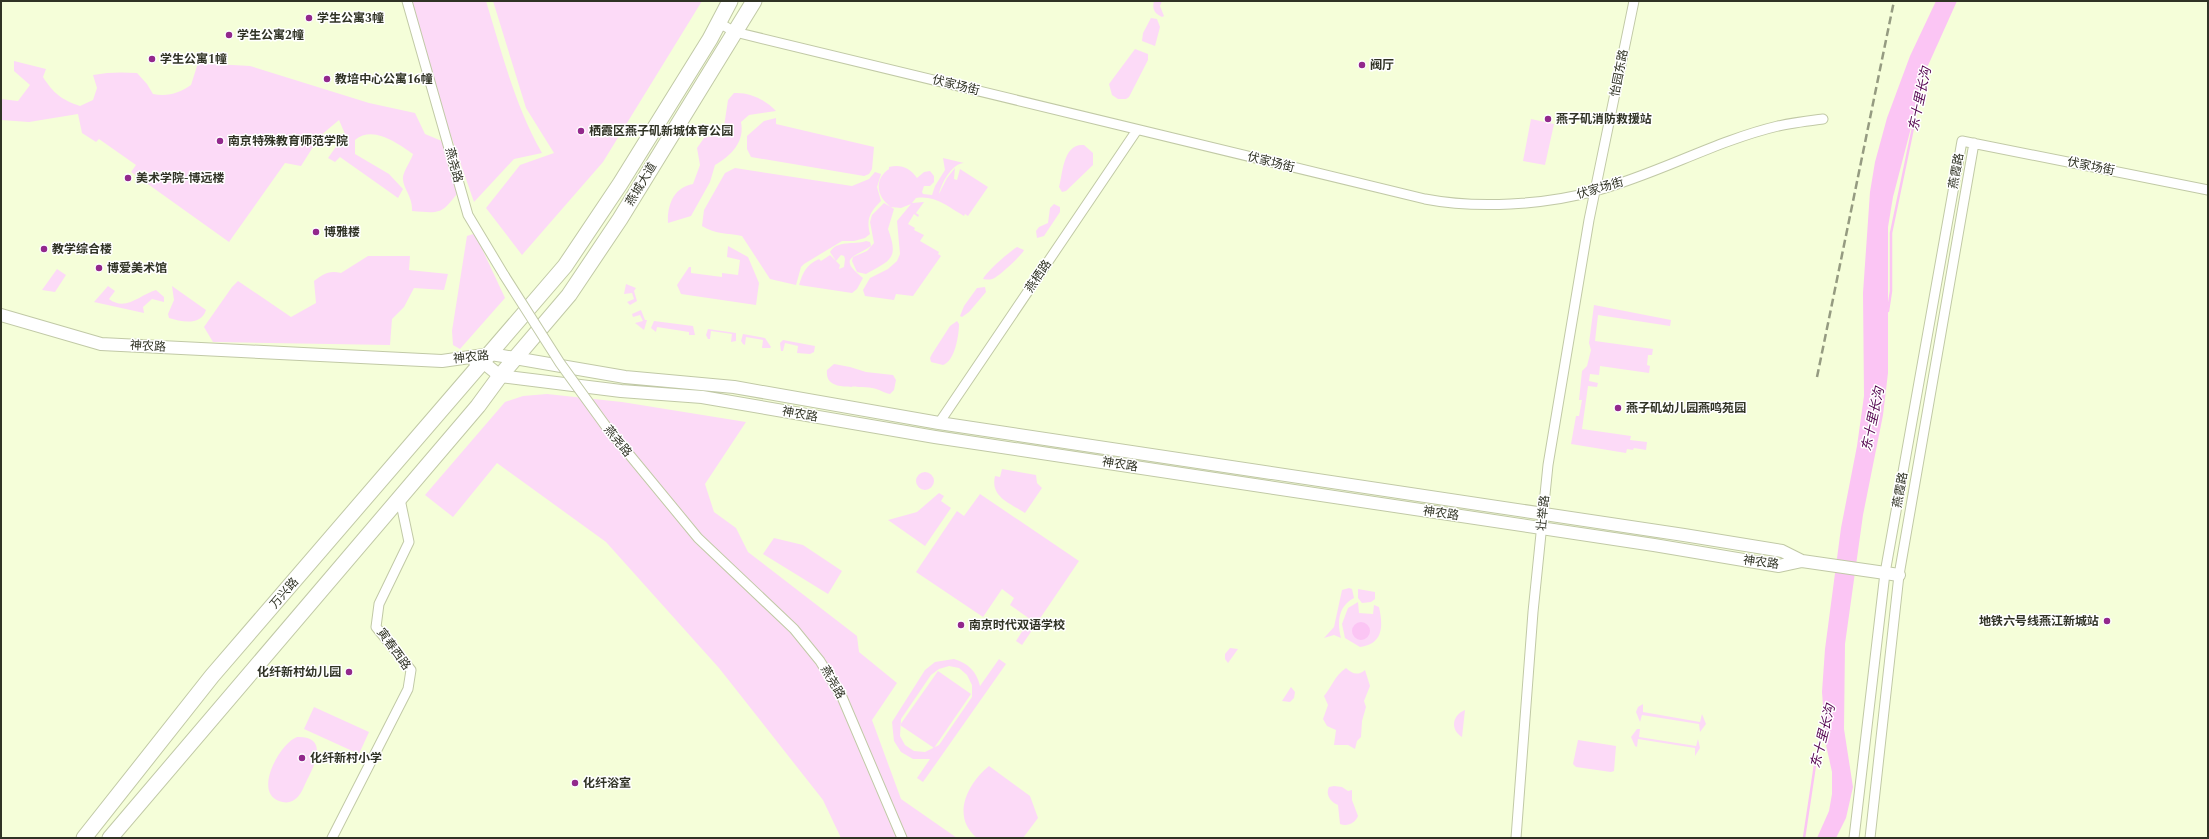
<svg xmlns="http://www.w3.org/2000/svg" width="2209" height="839" viewBox="0 0 2209 839" font-family="Spectral,'Noto Sans SC',serif">
<rect width="100%" height="100%" fill="#f5fed9"/>
<path fill="#fcdaf7" fill-rule="evenodd" d="M404 1H486C502 53 515 106 542 153L514 159 474 202Z
M493 1H702L603 162 522 255 486 208 520 165 554 153 526 108Z
M1154 1H1162L1160 6 1164 16 1162 17C1154 13 1152 9 1154 1Z
M1151 18 1157 19 1160 27 1155 46 1142 41 1143 33Z
M1135 49 1148 54V60L1129 97 1126 99H1118L1112 95 1109 84Z
M14 61 46 69 43 77C53 93 62 100 80 106L93 100 97 88 93 75C108 72 122 72 137 73L147 84 153 94C168 97 179 93 191 85L198 63 250 66 369 103 415 113 425 134 449 144 462 188C441 213 445 214 412 211 413 196 402 188 403 177 404 170 411 161 413 154 397 143 373 125 355 140V154L389 174 403 189 398 198 340 157 335 162 328 158 345 134 339 120 320 136 301 166 285 163 229 242 131 172 136 165 99 139 96 142 82 133 78 114 29 122 1 120V99L18 101 30 85 14 71Z
M734 93C750 92 766 100 776 111L749 115 741 122C745 142 731 156 715 165L710 182 691 216 668 223C667 205 674 187 693 184L700 165 697 148 704 138 723 133 728 100Z
M776 118V124L874 147 872 169 869 174 864 176 751 157 747 149V136L764 121Z
M1531 119 1554 124 1545 165 1523 161Z
M1084 145 1093 153V165L1066 191 1062 192 1059 187C1063 173 1063 143 1084 145Z
M943 158 964 163C952 163 941 184 939 194L947 178 955 168 954 179 957 180 960 169 988 187 968 216 965 214 964 216C948 207 936 195 916 198L912 203 924 202 916 213 919 215 918 217 914 214 908 224 915 228 914 230 924 235 920 241 939 252 938 254 941 256 913 296 896 294 894 300 865 296 863 290 870 278 888 269 897 261 900 254 897 221 911 204 901 208 891 207 894 209 888 229C899 259 891 260 866 274L857 272 852 261 853 257 867 251 874 243 870 222 872 215 884 203 891 207C876 197 874 179 889 169V167C901 164 910 168 917 178L924 172 930 171 934 176V182L930 186H924L922 192 923 194 932 195 935 186 945 170Z
M735 168 852 186 869 179 875 172 881 174 877 187 881 201C870 212 866 219 870 234L865 238 854 241H842L804 264 801 267 796 285 770 279 742 236C728 233 714 234 702 226L704 210 725 173Z
M1054 204 1060 207V212L1044 236 1037 238 1036 231 1039 227 1048 223 1050 208Z
M473 234 477 238 505 298 460 349 453 345 452 331 467 236Z
M866 241 870 242 871 246C856 257 836 257 863 278L857 289 852 293 799 285C803 272 806 265 819 259L821 261 830 255 840 265 839 269 844 267 845 259 844 256 841 255 836 261 830 252C837 240 854 245 866 241Z
M728 246 748 257 759 283 756 305 681 294 677 285 689 267H691V273L722 277V273L738 275 740 260 727 257Z
M1017 247 1024 250C1023 254 1001 274 996 277 992 280 988 280 983 279 987 271 1009 252 1017 247Z
M368 256H410L409 270 448 274 444 290 414 288 404 307 392 319 390 345 213 342 204 327 232 287 238 281 291 317 316 303 314 281C324 274 328 270 341 273Z
M57 269 66 275 55 292 42 290Z
M626 284 636 288 634 291 637 301 630 305 627 302 634 299 632 293 624 294Z
M108 286 115 291 109 299C126 312 141 294 156 290L164 297V302L152 299 143 307 144 313 94 302Z
M172 286 206 310C201 326 182 322 169 318L168 314 174 300Z
M985 287 986 292 969 312 962 317 960 316 964 306 977 288Z
M1594 305 1671 320 1670 326 1598 315 1595 341 1653 349 1652 355H1648L1647 365 1650 366 1649 373 1600 366 1599 375 1590 374 1589 381 1598 383 1597 387 1588 386 1582 429 1631 436 1630 440 1647 442 1646 450 1634 448 1633 450 1627 449 1626 453 1571 444 1576 416H1579L1582 400H1579L1582 371 1587 366 1591 350 1589 343Z
M641 310 645 320H647L644 330 635 323 643 321 640 315 633 317 632 314Z
M654 321 693 326 695 335H689V332L657 327 656 332 651 328Z
M957 321 959 324C959 335 955 361 943 365L931 362 930 358 932 354 950 326Z
M708 329 736 333V341L731 342 732 334 711 331 710 339H708L706 335Z
M743 334 765 338 771 347 770 348H762L763 340 746 337 745 345 743 344 741 341Z
M783 340 815 346 814 352 810 354 797 353 798 346 785 343 783 351H781L780 343Z
M834 364 850 367 866 372 893 375 896 380 894 390 890 394C884 393 879 389 872 388 857 385 824 393 827 370Z
M547 394 622 402 746 422 705 484 714 512 736 528 748 552 857 636 859 652 897 683 872 720 901 799 957 838H841L823 800 719 668 606 542 497 463 453 517 425 495 505 402 523 396Z
M1002 469 1036 475 1037 483 1042 488 1025 513C1010 503 990 497 995 476L1000 477Z
M916 481a9 9 0 1 1 18 0a9 9 0 1 1-18 0Z
M939 493 944 496 941 501 951 508 925 546 888 520 917 512Z
M980 494 1079 561 1022 645 1016 641 1030 619 1010 605 1014 598 1002 589 983 617 916 572 957 511 964 516Z
M774 538 803 545 842 571 828 594 763 554Z
M1349 588 1352 589 1354 598C1338 606 1337 623 1341 638L1334 635 1324 638 1334 627 1342 590Z
M1358 589 1375 592V599L1371 602 1362 603 1358 598Z
M1358 602 1359 613 1373 614 1374 605 1379 607C1383 625 1384 644 1360 647L1345 638 1342 624 1348 608Z
M1230 648 1238 649 1228 663 1225 659V654Z
M954 659C968 663 977 672 980 686L999 659 1006 664 923 782 917 778 930 759H913L901 752 894 741 892 722 925 670 935 662ZM949 666 959 668 967 675 972 685V697L939 745 925 752 914 751 905 745 900 736 901 719 931 675 939 669Z
M1346 668C1352 674 1358 676 1365 670L1370 686 1364 701 1366 707 1362 721 1361 737 1357 741 1355 749 1348 745H1334L1336 730 1327 726 1323 719 1328 705 1324 696C1331 688 1335 675 1346 668Z
M938 671 971 694 934 748 900 725Z
M1291 687 1295 692 1294 698 1290 702 1282 701Z
M1643 704V712L1700 722 1702 714 1706 724 1700 732 1699 724 1642 715 1640 722 1636 712 1638 707Z
M314 707 369 732 359 754 304 729Z
M1465 710 1462 737C1450 730 1452 715 1465 710Z
M1637 729H1640L1639 737 1696 746 1698 739 1700 748 1695 756V748L1638 739 1637 747 1635 746 1631 737Z
M297 737C328 736 316 763 307 780 304 786 301 796 294 800 290 803 284 803 279 801 253 792 280 743 297 737Z
M1578 740 1616 746 1614 771 1611 772 1576 767 1573 764Z
M989 766 1030 796 1038 818 1023 838H977C951 817 967 784 989 766Z
M1334 786 1342 787 1348 791 1352 790V800L1358 816C1355 823 1348 827 1340 824L1338 805C1331 802 1325 795 1329 787Z"/>
<path fill="#fbc5f4" d="M1936 1H1957L1926 70 1893 197 1888 227V373L1883 415 1863 515 1845 644 1844 729 1853 787 1846 818 1836 838H1817L1829 811 1832 794V772L1826 745 1822 692 1825 649 1841 528 1857 446 1864 396 1863 293 1870 192 1875 162 1887 118 1910 56Z
M1352 631a9 9 0 1 1 18 0a9 9 0 1 1-18 0Z"/>
<g fill="none" stroke-linecap="round" stroke-linejoin="round">
<path stroke="#fbc5f4" stroke-width="2.5" d="M1888 311 1891 291V233L1923 80
M1804 838 1815 765 1825 725"/>
<defs>
<path id="minor" d="M407 1 468 215 504 275
M719 23 735 32 1425 199C1477 209 1544 205 1595 191 1658 174 1715 141 1778 126 1792 123 1808 121 1823 119
M939 423 1137 130
M605 425 698 538 794 629 820 661 842 697 902 838
M332 838 408 689 411 670 376 627 379 604 409 542 400 499
M1516 838 1533 612 1548 465 1589 220 1634 1
M1854 838 1885 573 1962 141 2208 190
M1870 838 1899 575 1974 143"/>
<path id="tertiary" d="M1 315 101 344 442 361 491 354 625 377 734 387 939 423 1684 535 1782 551 1802 561 1899 575
M475 362 484 363 500 376 621 391 702 397 935 437 1654 545 1779 566 1802 561"/>
<path id="primary" d="M84 838 212 676 565 266 620 184 710 39 730 1
M110 838 478 406 500 376 569 295 620 219 754 1"/>
</defs>
<use href="#minor" stroke="#c1c9a6" stroke-width="11"/>
<use href="#tertiary" stroke="#c1c9a6" stroke-width="14"/>
<use href="#primary" stroke="#c1c9a6" stroke-width="17"/>
<use href="#minor" stroke="#fff" stroke-width="9"/>
<use href="#tertiary" stroke="#fff" stroke-width="12"/>
<use href="#primary" stroke="#fff" stroke-width="15"/>
<path stroke="#959b81" stroke-width="2.5" stroke-dasharray="8 4" stroke-linecap="butt" d="M1817 377 1894 1"/>
<defs>
<path id="minor-bridge" d="M504 275 560 363 605 425"/>
</defs>
<use href="#minor-bridge" stroke="#c1c9a6" stroke-width="11" stroke-linecap="butt"/>
<use href="#minor-bridge" stroke="#fff" stroke-width="9"/>
</g>
<g fill="#92288c" stroke="#fff" stroke-width="1.5">
<circle cx="309" cy="18" r="4"/>
<circle cx="229" cy="35" r="4"/>
<circle cx="152" cy="59" r="4"/>
<circle cx="1362" cy="65" r="4"/>
<circle cx="327" cy="79" r="4"/>
<circle cx="1548" cy="119" r="4"/>
<circle cx="581" cy="131" r="4"/>
<circle cx="220" cy="141" r="4"/>
<circle cx="128" cy="178" r="4"/>
<circle cx="316" cy="232" r="4"/>
<circle cx="44" cy="249" r="4"/>
<circle cx="99" cy="268" r="4"/>
<circle cx="1618" cy="408" r="4"/>
<circle cx="2107" cy="621" r="4"/>
<circle cx="961" cy="625" r="4"/>
<circle cx="349" cy="672" r="4"/>
<circle cx="302" cy="758" r="4"/>
<circle cx="575" cy="783" r="4"/>
</g>
<g text-anchor="middle" stroke-width="3" stroke-linejoin="round" paint-order="stroke">
<g font-size="12" font-weight="bold" fill="#303325" stroke="#fff" text-anchor="start">
<text x="317" y="22">学生公寓3幢</text>
<text x="237" y="39">学生公寓2幢</text>
<text x="160" y="63">学生公寓1幢</text>
<text x="1370" y="69">阀厅</text>
<text x="335" y="83">教培中心公寓16幢</text>
<text x="1556" y="123">燕子矶消防救援站</text>
<text x="589" y="135">栖霞区燕子矶新城体育公园</text>
<text x="228" y="145">南京特殊教育师范学院</text>
<text x="136" y="182">美术学院-博远楼</text>
<text x="324" y="236">博雅楼</text>
<text x="52" y="253">教学综合楼</text>
<text x="107" y="272">博爱美术馆</text>
<text x="1626" y="412">燕子矶幼儿园燕鸣苑园</text>
<text x="2099" y="625" text-anchor="end">地铁六号线燕江新城站</text>
<text x="969" y="629">南京时代双语学校</text>
<text x="341" y="676" text-anchor="end">化纤新村幼儿园</text>
<text x="310" y="762">化纤新村小学</text>
<text x="583" y="787">化纤浴室</text>
</g>
<g font-size="12" fill="#303325" stroke="#fff">
<text transform="translate(1619 73) rotate(-79)" y="4">怡园东路</text>
<text transform="translate(956 85) rotate(14)" y="4">伏家场街</text>
<text transform="translate(1271 162) rotate(14)" y="4">伏家场街</text>
<text transform="translate(454 165) rotate(75)" y="4">燕尧路</text>
<text transform="translate(2091 166) rotate(11)" y="4">伏家场街</text>
<text transform="translate(1956 171) rotate(-80)" y="4">燕霞路</text>
<text transform="translate(641 184) rotate(-59)" y="4">燕城大道</text>
<text transform="translate(1600 188) rotate(-16)" y="4">伏家场街</text>
<text transform="translate(1038 276) rotate(-56)" y="4">燕栖路</text>
<text transform="translate(148 346) rotate(3)" y="4">神农路</text>
<text transform="translate(471 357) rotate(-6)" y="4">神农路</text>
<text transform="translate(800 414) rotate(10)" y="4">神农路</text>
<text transform="translate(618 441) rotate(51)" y="4">燕尧路</text>
<text transform="translate(1120 464) rotate(9)" y="4">神农路</text>
<text transform="translate(1900 490) rotate(-80)" y="4">燕霞路</text>
<text transform="translate(1441 513) rotate(8)" y="4">神农路</text>
<text transform="translate(1543 513) rotate(-84)" y="4">壮举路</text>
<text transform="translate(1761 562) rotate(7)" y="4">神农路</text>
<text transform="translate(284 593) rotate(-49)" y="4">万兴路</text>
<text transform="translate(394 649) rotate(54)" y="4">寅春西路</text>
<text transform="translate(833 682) rotate(60)" y="4">燕尧路</text>
</g>
<g font-size="13" font-style="italic" fill="#540450" stroke="#fff">
<text transform="translate(1919 99) rotate(-78)" y="5">东十里长沟</text>
<text transform="translate(1872 419) rotate(-78)" y="5">东十里长沟</text>
<text transform="translate(1822 736) rotate(-76)" y="5">东十里长沟</text>
</g>
</g>
<rect width="2209" height="839" fill="none" stroke="#303325" stroke-width="4"/>
</svg>
